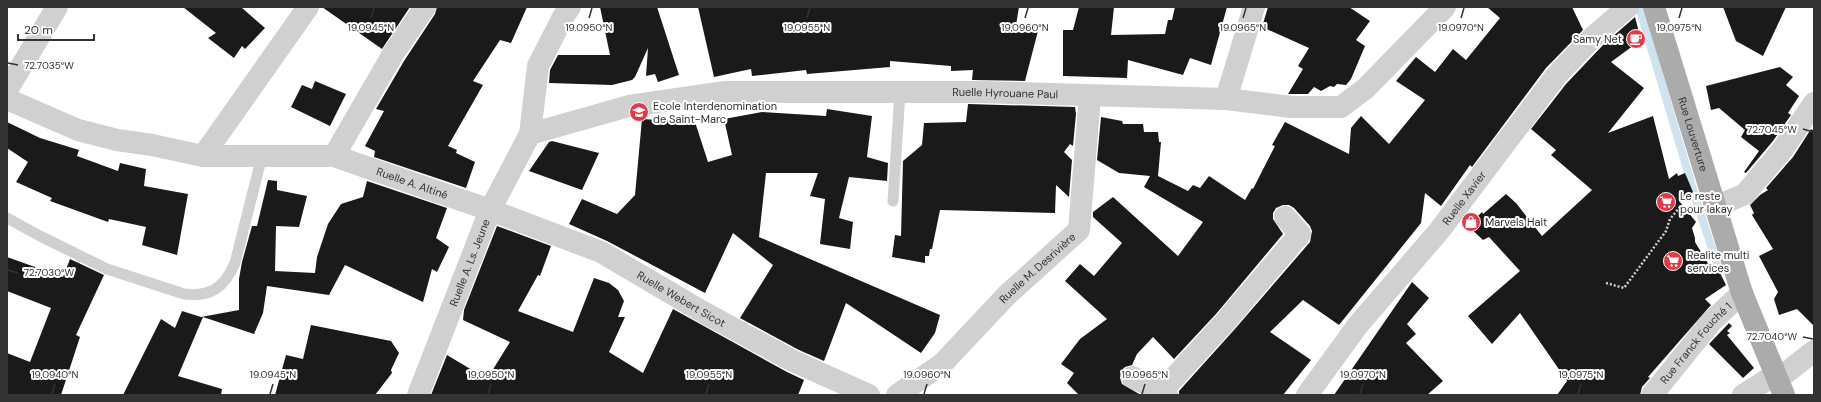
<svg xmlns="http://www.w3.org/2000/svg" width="1821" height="402" viewBox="0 0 1821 402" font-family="'DM Sans',sans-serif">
<rect width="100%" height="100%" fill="#fff"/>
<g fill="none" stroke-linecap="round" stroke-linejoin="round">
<path stroke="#cfe2ee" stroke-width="8" d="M1639 7 1697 203 1717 264"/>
</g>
<path fill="#1a1a1a" d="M183 7H241L265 28 245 49 242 46 234 58 208 38 216 33Z
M322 7H410L382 49Z
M437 7H527L511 43 500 40 473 81 483 85 448 146 457 150 456 153 475 162 466 188 374 157 375 151 365 146 384 111 376 109 404 61 435 14Z
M600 7H657L679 75 658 82 655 74 646 76 648 48 635 77 632 80 612 85 549 83 550 70 558 55H610Z
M698 7H1019L1016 25 1039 27 1025 81 972 80 973 70 951 71V66L890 61V67L807 74 806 70 752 76 751 69 714 77Z
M1079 7H1114L1111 35 1165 34 1168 20H1172L1175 7H1227L1211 65 1190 58 1183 75 1128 60 1127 78 1063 76V30H1073Z
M1268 7H1349L1370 21 1356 40 1365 46 1351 79 1346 85 1337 84 1334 87 1330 86 1321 91 1314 87 1308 94H1288L1303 69 1298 66 1309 48 1262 27Z
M1487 7H1572L1583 30 1546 68 1472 167 1470 165 1441 206 1425 193 1421 223 1339 325 1303 300 1270 332 1311 360 1283 395H1179V391L1234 330 1310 242 1312 231 1310 226 1294 208 1289 205H1283L1276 208 1273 213V219L1283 234 1216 314 1174 359 1153 337 1137 354 1132 365 1125 367 1121 371 1120 378 1122 384 1141 395H1079L1067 383 1074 373 1061 364 1080 339 1107 319 1065 281 1080 264 1094 276 1122 243 1093 217V212L1113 197 1178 256 1203 222 1144 187 1150 176 1119 173 1097 160 1101 117 1122 121 1123 124H1143L1144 132H1158L1159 142H1161L1158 176 1188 191 1193 185 1200 188 1209 176 1245 200 1252 188 1253 189 1275 146 1272 145 1285 122 1349 154 1351 128 1361 116 1389 144 1425 100 1396 81 1416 57 1435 72 1453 49 1466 60 1500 18Z
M1723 7H1786L1763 56 1736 41Z
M1635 17 1641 40 1611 62 1644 88 1608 133 1653 116 1669 179 1677 173 1678 176 1685 173 1693 192 1680 202 1696 222 1692 228 1695 238V242L1712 270 1717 267 1726 285 1705 299 1711 305 1648 377 1650 378 1642 387 1640 395H1557L1567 381 1520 313 1492 344 1468 316 1520 271 1489 237 1483 240 1468 226 1482 212 1483 214 1506 194 1516 203 1542 236 1592 190 1551 155 1556 150 1531 129 1566 84 1603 45Z
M1780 67 1793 77 1786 85 1799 96 1788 113 1791 115 1773 141 1746 173 1744 172 1759 151 1741 137 1745 130 1719 108 1711 110 1706 86Z
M315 81 346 94 330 126 291 107 302 85 312 89Z
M968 104 1075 107 1076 114 1073 146 1070 144 1064 152 1072 160 1069 197 1056 185 1055 213 940 210 932 249H930L929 256H925V263L892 257 895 235 901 236 903 161 922 145 924 123 966 122Z
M827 109 872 116 867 157 888 163 887 181 849 177 839 218 853 222 850 249 820 244 825 199 810 196 818 173H766L759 237 940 315 935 333 921 353 846 303 824 361 799 350 740 318 773 265 733 233 705 293 607 241 569 224 582 199 617 214 635 195 642 119 695 122 708 162 732 155 724 119 762 112 826 116Z
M7 122 40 138 79 150 77 156 118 171 120 163 146 169 144 186 188 194 177 255 142 245 146 227 109 219 108 222 50 201 52 198 16 182 28 162 7 148Z
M1811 129 1814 131V326L1797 309 1779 315 1774 299 1778 292 1759 256 1773 249 1752 215 1754 213 1750 205 1760 195 1768 190 1766 188 1793 157Z
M552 141 599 153 582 190 529 171 549 142Z
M268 180 277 181V190L307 196 299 227 276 226 275 271 315 273 317 257 328 224 341 204 363 197 367 181 447 208 436 238 449 247 437 272 432 269 423 302 345 265 329 295 267 286 263 313 254 334 203 317 178 376 222 389 221 395H123L161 319 175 328 182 311 201 317 239 310V279L242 262 252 226H257Z
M497 226 551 246 540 276 538 275 518 311 573 332 594 278 609 283 618 290 624 301 618 317H625L609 352 643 373 673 309 787 372 804 380 798 395H431L447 355 487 379 510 342 463 320 464 310Z
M7 257 63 277 70 259 104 275 76 335 80 337 61 395H7V353L30 362 51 308 7 291Z
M1412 282 1429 298 1407 324 1416 334 1406 343 1443 381 1427 395H1334Z
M1729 323 1732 326 1727 331 1730 333 1727 335 1754 368 1743 378 1709 344Z
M311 325 391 341 399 353 391 370 392 373 375 395H275L286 355 303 359Z"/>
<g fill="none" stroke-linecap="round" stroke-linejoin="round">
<path stroke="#cdcdcd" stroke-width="2.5" stroke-dasharray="2 2" stroke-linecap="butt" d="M1606 283 1624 288 1666 231 1670 219 1680 207 1691 211"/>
<path stroke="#d0d0d0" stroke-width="11" d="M893 201 900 92
M7 218 40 236 107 269 184 294C211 297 224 288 235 263L262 156"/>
<g stroke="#d0d0d0" stroke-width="22">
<path d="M7 90 57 7"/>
<path id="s1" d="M7 99 78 130 117 140 152 145 203 156H334L490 210 601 252 703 312 793 361 869 395"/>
<path d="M1226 99 1254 7"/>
<path id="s2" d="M530 134 629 106 725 92H978L1226 99 1291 107H1341L1366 88 1445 7"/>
<path d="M203 156 308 7"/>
<path d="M334 156 393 54 425 7"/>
<path d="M1715 207 1745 194 1783 149 1814 103"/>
<path d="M1132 377 1162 391"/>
<path d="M1778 379 1814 351"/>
<path id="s3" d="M418 395 490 210 530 134 538 66 563 17 570 7"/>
<path id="s4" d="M897 395 942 364 1007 295 1079 230 1090 96"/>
<path d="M1167 395 1162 391 1225 322 1300 234 1285 217"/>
<path id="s5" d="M1307 395 1358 325 1439 231 1556 76 1594 36 1628 7"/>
<path id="s6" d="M1652 395 1711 322 1742 293"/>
<path d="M1743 395 1776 374"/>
</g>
<path stroke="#ababab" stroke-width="22" id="s7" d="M1654 7 1742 293 1784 395"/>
</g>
<path fill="none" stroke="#333" stroke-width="1.5" d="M371 18 374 8M589 18 592 8M807 18 810 8M1025 18 1028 8M1243 18 1246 8M1461 18 1464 8M1679 18 1682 8M8 63 18 65M1803 129 1813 132M8 270 18 273M1803 337 1813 339M52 394 55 384M270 394 273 384M488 394 491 384M706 394 709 384M924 394 927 384M1142 394 1145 384M1360 394 1363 384M1578 394 1581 384"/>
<defs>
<symbol id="cafe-disc" viewBox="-11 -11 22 22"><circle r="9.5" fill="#e63946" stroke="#fff"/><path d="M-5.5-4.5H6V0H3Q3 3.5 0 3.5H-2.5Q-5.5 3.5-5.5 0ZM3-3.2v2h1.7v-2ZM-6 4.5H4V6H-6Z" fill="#fff"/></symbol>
<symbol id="school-disc" viewBox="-11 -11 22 22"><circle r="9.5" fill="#e63946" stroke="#fff"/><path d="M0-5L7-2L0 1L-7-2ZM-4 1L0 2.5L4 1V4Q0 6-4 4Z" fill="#fff"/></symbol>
<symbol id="supermarket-disc" viewBox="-11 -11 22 22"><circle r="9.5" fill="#e63946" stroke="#fff"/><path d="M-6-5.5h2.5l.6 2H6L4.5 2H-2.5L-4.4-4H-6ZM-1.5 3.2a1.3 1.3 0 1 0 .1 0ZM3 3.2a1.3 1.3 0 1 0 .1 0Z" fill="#fff"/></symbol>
<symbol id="shop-disc" viewBox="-11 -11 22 22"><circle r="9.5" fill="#e63946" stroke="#fff"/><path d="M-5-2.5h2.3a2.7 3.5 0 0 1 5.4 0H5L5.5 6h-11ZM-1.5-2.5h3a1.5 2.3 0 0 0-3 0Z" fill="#fff"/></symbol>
</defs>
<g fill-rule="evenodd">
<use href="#cafe-disc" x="1625" y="28" width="22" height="22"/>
<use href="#school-disc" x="628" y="101" width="22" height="22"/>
<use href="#supermarket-disc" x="1655" y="191" width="22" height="22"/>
<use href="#shop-disc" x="1460" y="211" width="22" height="22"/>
<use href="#supermarket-disc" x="1662" y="250" width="22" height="22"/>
</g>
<g text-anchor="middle" stroke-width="4" stroke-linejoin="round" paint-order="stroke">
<g font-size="11" fill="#333" stroke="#fff" text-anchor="start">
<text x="1622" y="43" text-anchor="end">Samy Net</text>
<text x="653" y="110">Ecole Interdenomination<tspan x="653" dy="13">de Saint-Marc</tspan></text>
<text x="1680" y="200">Le reste<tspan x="1680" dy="13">pour lakay</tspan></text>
<text x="1485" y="226">Marvels Hait</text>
<text x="1687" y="259">Realite multi<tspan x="1687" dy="13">services</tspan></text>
</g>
<g font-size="11" fill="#333" stroke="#fff">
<text dy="4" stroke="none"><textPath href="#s2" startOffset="480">Ruelle Hyrouane Paul</textPath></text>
<text dy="4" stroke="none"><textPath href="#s7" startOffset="133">Rue Louverture</textPath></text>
<text dy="4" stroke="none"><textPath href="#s1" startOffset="419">Ruelle A. Altiné</textPath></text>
<text dy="4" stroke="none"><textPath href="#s5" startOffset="252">Ruelle Xavier</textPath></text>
<text dy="4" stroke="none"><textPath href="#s3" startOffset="142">Ruelle A. Ls. Jeune</textPath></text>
<text dy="4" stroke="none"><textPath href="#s4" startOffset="190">Ruelle M. Desrivière</textPath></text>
<text dy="4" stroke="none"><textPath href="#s1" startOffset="713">Ruelle Webert Sicot</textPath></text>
<text dy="4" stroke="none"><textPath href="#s6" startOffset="68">Rue Franck Fouché 1</textPath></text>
</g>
</g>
<g font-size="10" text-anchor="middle" fill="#333" stroke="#fff" stroke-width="4" stroke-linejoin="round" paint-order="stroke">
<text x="371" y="31">19.0945°N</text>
<text x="589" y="31">19.0950°N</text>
<text x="807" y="31">19.0955°N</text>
<text x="1025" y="31">19.0960°N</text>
<text x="1243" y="31">19.0965°N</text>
<text x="1461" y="31">19.0970°N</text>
<text x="1679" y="31">19.0975°N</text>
<text x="49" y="69">72.7035°W</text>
<text x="1772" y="133">72.7045°W</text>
<text x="49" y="276">72.7030°W</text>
<text x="1772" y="340">72.7040°W</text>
<text x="55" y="378">19.0940°N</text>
<text x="273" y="378">19.0945°N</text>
<text x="491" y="378">19.0950°N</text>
<text x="709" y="378">19.0955°N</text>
<text x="927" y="378">19.0960°N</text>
<text x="1145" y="378">19.0965°N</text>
<text x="1363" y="378">19.0970°N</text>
<text x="1581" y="378">19.0975°N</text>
</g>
<rect width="1821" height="402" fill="none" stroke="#333333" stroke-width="16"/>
<path d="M18 34v6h76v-6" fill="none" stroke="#333333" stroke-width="2"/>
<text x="24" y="34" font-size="12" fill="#333333" stroke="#ffffff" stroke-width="3" paint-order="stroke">20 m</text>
</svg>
